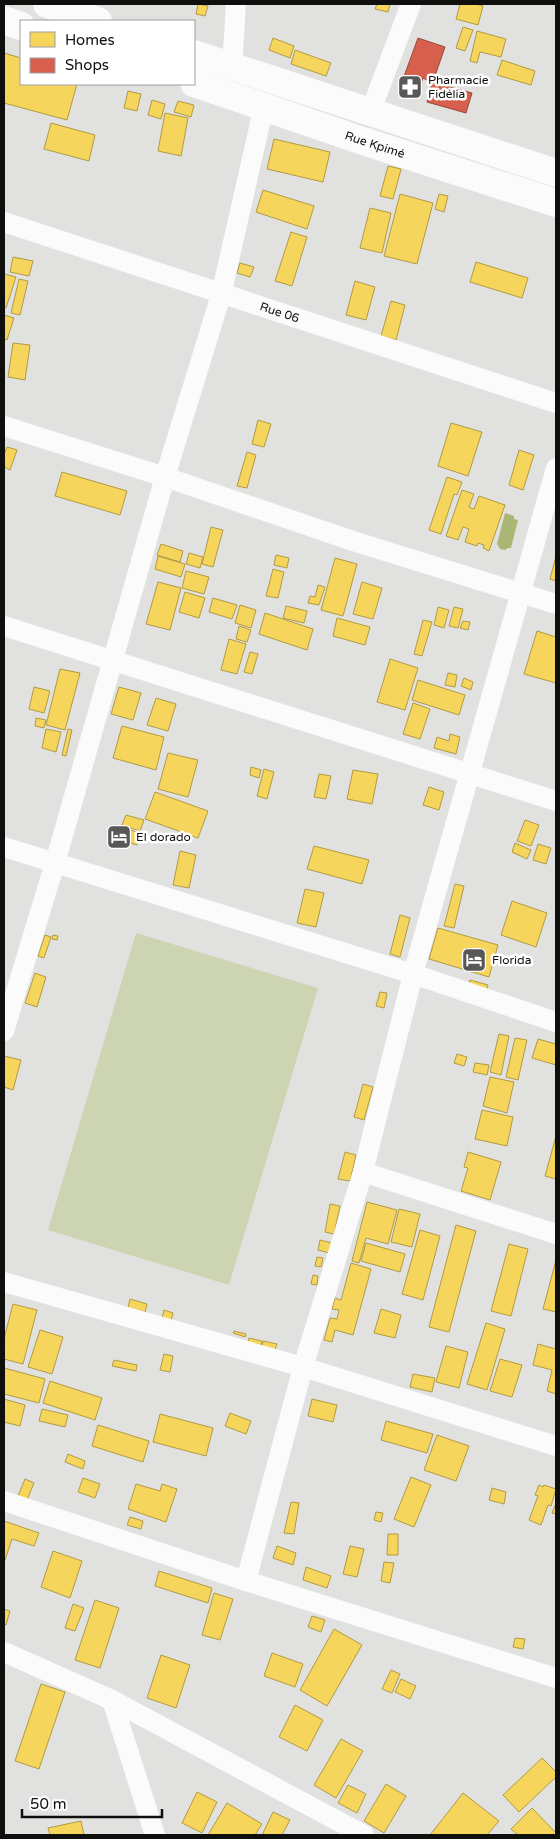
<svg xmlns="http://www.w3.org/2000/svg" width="560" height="1839" viewBox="0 0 560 1839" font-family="'Varela Round',sans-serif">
<rect width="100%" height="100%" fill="#e1e2e0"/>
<path fill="#cdd4b2" d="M136 933 318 988 229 1285 48 1230Z"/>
<path fill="#abb574" d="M505 513 514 516V519L518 520 511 548H508L505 550 500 549 497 544Z"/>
<path fill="#f6d55c" stroke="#b19a44" d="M198 4 208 6 205 16 196 14Z
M377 4H390L388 12 375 9Z
M460 4H476L483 6 478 25 456 19Z
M463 27 473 30 465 51 456 48Z
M477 31 506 39 501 57 480 52 477 63 470 61Z
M273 38 294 46 290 58 269 50Z
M295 50 331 63 326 76 291 64Z
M4 53 21 58V84H77L67 120 4 103Z
M502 60 535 71 531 85 497 75Z
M128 91 141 94 137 111 124 108Z
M152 100 165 104 161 119 148 115Z
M178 101 194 105 191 117 174 112Z
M165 113 188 118 181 156 158 151Z
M51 123 95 135 89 161 44 149Z
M274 139 330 152 323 182 267 169Z
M388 166 401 169 393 199 380 196Z
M263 190 314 206 307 229 256 212Z
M400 194 433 203 417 264 384 256Z
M439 194 448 196 444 212 435 209Z
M370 208 391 213 382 253 360 248Z
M291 232 307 237 292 286 275 281Z
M13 257 33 261 29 276 10 272Z
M476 262 528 278 522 298 470 282Z
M240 263 254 267 250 277 237 273Z
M4 274 16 277 6 308H4Z
M19 279 28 281 20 315 11 313Z
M355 281 375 287 366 320 346 315Z
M391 301 405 305 396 340 381 336Z
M4 315 14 318 7 340 4 339Z
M13 343 30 345 25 380 8 377Z
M258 420 271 424 264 447 252 444Z
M451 423 482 432 468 476 438 466Z
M7 447 17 450 10 470 4 467V455Z
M519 450 534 455 523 490 509 485Z
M247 452 256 455 247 488 237 486Z
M62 472 127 491 120 515 55 496Z
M447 477 462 482 457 495 454 494 441 534 429 530Z
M462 490 474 494 469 507 474 509 479 496 505 505 489 551 483 548 484 545 478 543 477 546 465 542 469 529 463 527 458 540 446 536Z
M211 527 223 530 213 567 202 564Z
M161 544 183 551 180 562 157 555Z
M189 553 203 557 200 568 186 564Z
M276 555 289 558 287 568 274 565Z
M158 556 185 564 181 577 155 569Z
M556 556V581L550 579Z
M335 558 357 564 343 616 321 610Z
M273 569 284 572 278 598 266 596Z
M186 571 209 577 204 594 182 588Z
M158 582 181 588 170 630 146 624Z
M362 582 382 588 373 619 353 614Z
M318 585 325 587 319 605 308 603 310 596 315 597Z
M185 592 205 598 199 618 179 612Z
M213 598 237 605 232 619 209 612Z
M240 605 256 610 251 628 235 623Z
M286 606 307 611 304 623 283 618Z
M438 607 449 610 444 628 434 625Z
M454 607 463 609 458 628 449 626Z
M265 613 313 629 307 650 259 634Z
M337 618 370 627 365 645 333 636Z
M423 620 432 622 422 656 414 654Z
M463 621 470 622 468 630 460 628Z
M239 626 251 630 247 642 236 639Z
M537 631 556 637V683L524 674Z
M229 639 246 644 237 674 221 670Z
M250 652 258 654 252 674 244 672Z
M390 659 418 668 405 710 377 702Z
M60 669 80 673 65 730 46 725Z
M448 673 457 675 455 687 445 685Z
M464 678 473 682 471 690 461 686Z
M418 680 465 695 459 715 412 700Z
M34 687 50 691 44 713 29 709Z
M119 687 141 693 133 720 111 714Z
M156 698 176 704 168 731 147 725Z
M413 703 430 709 420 739 403 734Z
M36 718 46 720 44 728 35 726Z
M122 726 164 737 156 770 113 758Z
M46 729 61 732 56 752 42 748Z
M68 729 72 730 66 756 62 755Z
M450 734 460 737 456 754 434 748 437 737 449 741Z
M168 753 198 760 188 797 158 789Z
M251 767 261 770 259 778 250 775Z
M264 769 274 772 267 799 257 796Z
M353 770 378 774 372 804 347 799Z
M319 774 331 776 326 799 314 797Z
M429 787 444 792 439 810 423 805Z
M155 792 208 811 198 838 145 819Z
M126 815 144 820 140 831 122 825Z
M525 820 539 825 531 846 517 841Z
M124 828 140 833 137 845 120 840Z
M515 843 531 850 527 859 512 852Z
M538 844 551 848 546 864 533 860Z
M314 846 369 860 362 884 307 869Z
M180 851 196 855 189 888 173 885Z
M455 884 464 886 454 928 444 926Z
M305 889 324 893 316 927 297 923Z
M512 901 547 913 536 947 501 935Z
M400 915 410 918 400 957 390 954Z
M438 928 498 945 489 977 429 959Z
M45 935 51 937 44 958 38 956Z
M53 935 58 936 57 940 52 939Z
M35 973 46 977 37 1007 25 1003Z
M470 980 488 985 486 995 467 990Z
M380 992 387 993 384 1008 376 1006Z
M499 1034 509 1036 501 1075 490 1072Z
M515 1038 527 1040 518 1080 506 1077Z
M538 1039 556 1044V1065L532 1058Z
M457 1054 467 1057 464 1066 454 1063Z
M4 1056 21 1060 13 1090 4 1087Z
M475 1063 489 1065 487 1075 473 1072Z
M490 1077 514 1082 507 1113 483 1106Z
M363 1084 373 1087 364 1120 354 1117Z
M482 1110 513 1117 507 1146 475 1139Z
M556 1136V1179L545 1176Z
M345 1152 356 1155 350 1181 338 1179Z
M468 1152 501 1162 490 1200 461 1191 468 1168 464 1167Z
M367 1202 397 1210 388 1244 366 1238 359 1263 352 1261Z
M330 1204 340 1206 334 1234 325 1232Z
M399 1209 420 1214 412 1247 391 1242Z
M456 1225 476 1231 449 1332 429 1327Z
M420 1230 440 1236 423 1300 402 1294Z
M320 1240 332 1243 329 1253 318 1250Z
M366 1243 405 1254 400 1272 361 1261Z
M509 1244 528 1249 511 1316 491 1311Z
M317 1257 323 1258 321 1267 315 1266Z
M556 1260V1312L543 1309Z
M351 1263 371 1269 353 1335 335 1330 332 1342 324 1340 330 1318 337 1319 339 1310 332 1309 335 1298 341 1300Z
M313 1275 318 1276 317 1285 311 1284Z
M130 1299 147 1304 145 1312 128 1308Z
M13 1304 37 1310 23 1364 4 1359V1339Z
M381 1309 401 1315 395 1338 374 1333Z
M164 1310 173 1313 171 1321 162 1318Z
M486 1323 505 1329 487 1390 467 1384Z
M40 1330 63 1337 52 1374 28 1367Z
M234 1331 246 1334 245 1337 233 1333Z
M249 1338 262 1341 261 1345 248 1342Z
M263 1341 277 1344 275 1350 262 1347Z
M538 1344 556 1349V1394L547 1391 552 1370 533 1365Z
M446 1346 468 1352 459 1388 436 1382Z
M164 1354 173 1356 170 1372 160 1370Z
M500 1359 522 1365 512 1397 490 1391Z
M114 1360 137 1365 136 1371 112 1366Z
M4 1368 45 1379 39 1403 4 1394Z
M413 1374 435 1378 432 1392 410 1387Z
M50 1381 102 1398 95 1420 43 1403Z
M4 1399 25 1405 20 1426 4 1422Z
M312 1399 337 1405 333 1422 308 1416Z
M42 1409 68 1415 65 1427 39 1421Z
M230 1413 251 1421 246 1434 225 1426Z
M160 1414 213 1428 206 1456 153 1442Z
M386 1421 433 1434 427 1453 381 1440Z
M98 1425 149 1441 143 1462 92 1446Z
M437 1435 469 1446 456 1481 424 1470Z
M68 1454 85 1461 83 1469 65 1462Z
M411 1477 431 1485 414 1527 394 1519Z
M83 1478 100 1484 95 1498 78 1492Z
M25 1479 34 1483 27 1500 18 1496Z
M136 1484 160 1491 162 1484 177 1489 166 1522 128 1509Z
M539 1485 543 1487 544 1485 556 1489 551 1506 548 1505 541 1525 529 1520 538 1496 535 1495Z
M492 1488 506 1492 504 1504 489 1500Z
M291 1502 299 1503 294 1534 284 1533Z
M556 1503V1514L552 1513Z
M376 1512 383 1513 381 1522 374 1520Z
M130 1517 143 1521 141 1529 127 1525Z
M4 1521 39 1533 34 1546 12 1539 4 1563Z
M388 1534H398V1555H387Z
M277 1546 296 1553 293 1565 273 1558Z
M350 1546 364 1549 357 1577 343 1574Z
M53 1551 82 1561 70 1598 41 1587Z
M384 1562 394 1563 390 1583 381 1581Z
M306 1567 331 1576 327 1588 303 1580Z
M159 1571 212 1588 208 1603 155 1586Z
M214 1593 233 1599 220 1640 202 1635Z
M95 1600 119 1608 100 1668 75 1660Z
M73 1604 84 1608 75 1631 65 1628Z
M4 1609 10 1611 6 1625 4 1624Z
M312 1616 325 1620 321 1632 308 1627Z
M334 1629 362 1645 327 1706 300 1690Z
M515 1638 525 1639 523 1649 513 1647Z
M272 1653 303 1664 295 1687 264 1676Z
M161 1655 190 1665 176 1708 147 1698Z
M391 1670 400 1674 392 1693 382 1689Z
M401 1679 416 1686 410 1699 395 1692Z
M41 1684 65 1692 39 1769 15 1761Z
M295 1705 323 1720 307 1751 279 1737Z
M341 1739 363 1751 336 1798 314 1785Z
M542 1758 556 1772V1777L519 1812 503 1795Z
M386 1784 406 1796 384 1833 364 1821Z
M348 1785 366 1794 357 1813 338 1803Z
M197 1792 217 1802 202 1833 182 1823Z
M463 1793 499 1821 487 1835H430Z
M227 1803 262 1824 255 1835H208Z
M532 1808 556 1833V1835H518L511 1829Z
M273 1812 290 1820 282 1835H262Z
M81 1821 84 1835H50L48 1828Z"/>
<path fill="#d6604d" stroke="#9a483a" d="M418 38 445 47 435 76 429 74 427 80 423 78 416 96 399 90Z
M432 82 472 93 466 113 427 102Z"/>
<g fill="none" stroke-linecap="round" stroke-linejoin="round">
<g stroke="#fafbfa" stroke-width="20">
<path d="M232 67 236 4"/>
<path d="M370 113 411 4"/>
<path id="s1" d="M4 222 556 403"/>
<path d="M4 426 165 477 353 541 556 604"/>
<path d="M4 626 556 801"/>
<path d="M4 847 413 974 556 1022"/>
<path d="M4 1031 55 863 165 477 221 295 264 106"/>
<path d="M363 1172 556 1234"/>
<path d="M4 1282 303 1367 556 1446"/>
<path d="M4 1501 246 1581 556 1678"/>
<path d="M246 1581 303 1367 363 1172 413 974 556 468"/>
<path d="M4 1652 112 1700 364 1835"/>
<path d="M112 1700 155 1835"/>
</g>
<g stroke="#fafbfa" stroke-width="28">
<path d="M47 4 98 21"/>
<path d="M4 20 21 26"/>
<path d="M194 54 556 173"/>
<path id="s2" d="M194 83 360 140 556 203"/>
</g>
</g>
<defs>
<symbol id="pharmacy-square" viewBox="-11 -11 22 22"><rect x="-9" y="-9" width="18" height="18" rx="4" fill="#585957" stroke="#fff"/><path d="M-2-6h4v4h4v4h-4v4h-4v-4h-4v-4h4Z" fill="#fff"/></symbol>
<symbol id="hotel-square" viewBox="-11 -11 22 22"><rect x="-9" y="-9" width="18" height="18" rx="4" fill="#585957" stroke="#fff"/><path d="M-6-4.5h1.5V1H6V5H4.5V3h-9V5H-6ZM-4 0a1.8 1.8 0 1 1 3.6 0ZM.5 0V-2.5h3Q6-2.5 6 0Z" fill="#fff"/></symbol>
</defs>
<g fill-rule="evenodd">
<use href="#pharmacy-square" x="396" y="73" width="28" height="28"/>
<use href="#hotel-square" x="105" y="823" width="28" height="28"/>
<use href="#hotel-square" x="460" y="946" width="28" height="28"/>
</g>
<g text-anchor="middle" stroke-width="5" stroke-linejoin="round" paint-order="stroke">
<g font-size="12" fill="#0f0f0d" stroke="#fff" text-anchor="start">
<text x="428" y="84">Pharmacie<tspan x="428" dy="14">Fidélia</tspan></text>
<text x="136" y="841">El dorado</text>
<text x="492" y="964">Florida</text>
</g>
<g font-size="12" fill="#0f0f0d" stroke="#fff">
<text dy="4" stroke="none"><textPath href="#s2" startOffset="191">Rue Kpimé</textPath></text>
<text dy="4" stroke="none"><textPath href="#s1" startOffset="290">Rue 06</textPath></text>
</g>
</g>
<rect width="560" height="1839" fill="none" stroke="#0f0f0d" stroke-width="10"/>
<rect x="20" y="20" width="175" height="65" fill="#ffffff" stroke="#9f9f9e"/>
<rect x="30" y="32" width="25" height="15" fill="#f6d55c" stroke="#9f9f9e"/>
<text x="65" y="45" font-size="15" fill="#0f0f0d">Homes</text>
<rect x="30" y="58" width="25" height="15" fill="#d6604d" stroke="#9f9f9e"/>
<text x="65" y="70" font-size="15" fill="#0f0f0d">Shops</text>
<path d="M22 1809v8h140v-8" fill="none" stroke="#0f0f0d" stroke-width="2.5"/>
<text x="30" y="1809" font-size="15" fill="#0f0f0d" stroke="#ffffff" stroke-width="4" paint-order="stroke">50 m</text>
</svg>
